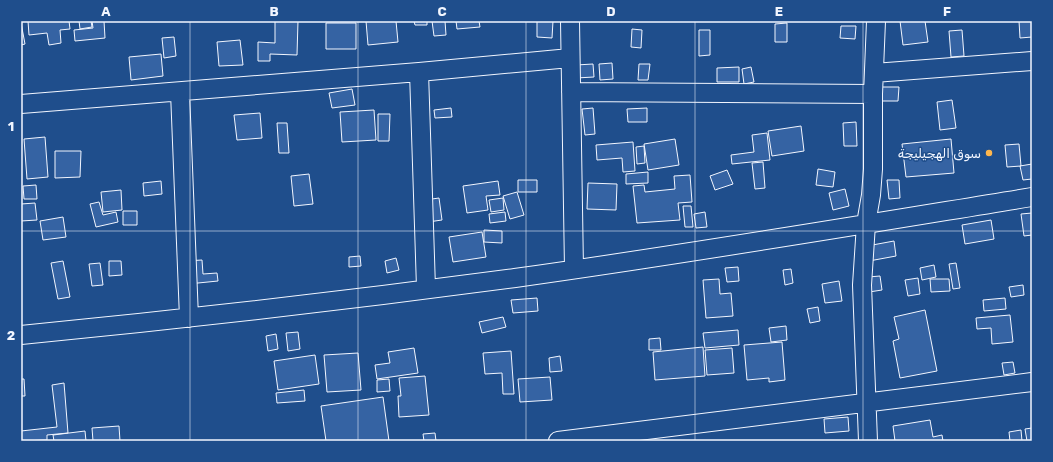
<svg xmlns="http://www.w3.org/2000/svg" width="1053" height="462" viewBox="0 0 1053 462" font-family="Rubik,Vazirmatn,sans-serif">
<rect width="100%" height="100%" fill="#1f4e8c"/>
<path fill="#3563a3" stroke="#f2f6ff" d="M28 21H69L70 29 60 30 61 43 49 45 47 33 29 35Z
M79 21H91L92 27 80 29Z
M92 21H104L105 38 75 41 74 30 93 28Z
M275 21H298L297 55 270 54V61H258V42L275 43Z
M366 21H396L398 42 368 45Z
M414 21H427V25H415Z
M432 21H445L446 35 434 36Z
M456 21H479L480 27 457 29Z
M537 21H553L552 38 537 37Z
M900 21H925L928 42 903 45Z
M1019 21H1032V37L1020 38Z
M21 23 25 44 21 45Z
M326 23H356V49H326Z
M787 23V42H775V24Z
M841 26H856L855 39 840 38Z
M632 29 642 30 641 48 631 47Z
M699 30H710V55L699 56Z
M962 30 964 56 951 57 949 31Z
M174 37 176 56 164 58 162 38Z
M240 40 243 65 219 66 217 42Z
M161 54 163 76 131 80 129 57Z
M612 63 613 79 600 80 599 64Z
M593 64 594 77 576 78V65Z
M639 64H650L648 80H638Z
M739 67V82H717V68Z
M751 67 754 82 744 84 742 69Z
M882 87H899L898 101H882Z
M352 89 355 105 332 108 329 93Z
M952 100 956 128 940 130 937 102Z
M451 108 452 117 435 118 434 110Z
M593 108 595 134 585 135 582 109Z
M647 108V122H628L627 109Z
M374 110 376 140 342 142 340 112Z
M260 113 262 138 237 140 234 115Z
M378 114H390L389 141H378Z
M856 122 857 146H844L843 123Z
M277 123H287L289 153H279Z
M801 126 804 151 772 156 768 131Z
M767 133 770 160 732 164 731 155 754 152 752 135Z
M45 137 48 177 27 179 24 139Z
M675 139 679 165 648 170 644 144Z
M951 139 954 173 906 177 902 144Z
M633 142 635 171 623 172 622 158 597 160 596 145Z
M1019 144 1021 166 1007 167 1005 145Z
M644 146 645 163 637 164 636 147Z
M55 151H81L80 177 55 178Z
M763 162 765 188 755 189 752 163Z
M1032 164V179L1023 180 1020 166Z
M818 169 835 172 833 187 816 185Z
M727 170 733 184 715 190 710 176Z
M648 172V183L626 184V174Z
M309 174 313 204 294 206 291 176Z
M690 175 692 202 678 203 680 220 637 223 633 186 644 185 645 192 675 189 674 176Z
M518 180H537V192H518Z
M887 180H899L900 198 889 199Z
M161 181 162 194 144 196 143 183Z
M498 181 500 195 486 196 488 210 467 213 463 186Z
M588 183 617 184 616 210 587 209Z
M36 185 37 199H24L23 186Z
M845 189 849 206 833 210 829 193Z
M121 190 122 210 103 212 101 192Z
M517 192 524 215 510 219 503 196Z
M439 198 442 220 428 222 425 200Z
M503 198 504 210 491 212 489 200Z
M99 202 103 215 116 212 118 222 96 227 90 204Z
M35 203 37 220 21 221V204Z
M683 206H691L693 227H685Z
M123 211H137V225H123Z
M505 212 506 221 490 223 489 214Z
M705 212 707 227 696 228 694 214Z
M1032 213V235L1024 236 1021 214Z
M63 217 66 237 43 240 40 221Z
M991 220 994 239 965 244 962 225Z
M484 230 502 231V243L484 242Z
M482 232 486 257 453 262 449 237Z
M894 241 896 256 869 261 867 246Z
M360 256 361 266 349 267V257Z
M396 258 399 270 387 273 385 261Z
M202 260 203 274 217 273 218 281 188 284 185 261Z
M63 261 70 297 58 299 51 263Z
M109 261H121L122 275 109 276Z
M100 263 103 285 92 286 89 264Z
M956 263 960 288 953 289 949 264Z
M934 265 936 277 922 280 920 268Z
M738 267 739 281 727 282 725 268Z
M791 269 793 283 785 285 783 270Z
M880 276 882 290 869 292 868 277Z
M918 278 920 294 908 296 905 280Z
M719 279 720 294 731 293 733 316 706 318 703 280Z
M930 279H949L950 291 931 292Z
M839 281 842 301 825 303 822 284Z
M1023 285 1024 295 1011 297 1009 287Z
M537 298 538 311 513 313 511 300Z
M1005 298 1006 309 984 311 983 300Z
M818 307 820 321 810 323 807 309Z
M925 310 937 371 900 378 893 341 899 339 894 317Z
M1010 315 1013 342 992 344 991 328 977 329 976 318Z
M503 317 506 327 482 333 479 322Z
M786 326 787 340 771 342 769 328Z
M738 330 739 345 705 348 703 333Z
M298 332 300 349 288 351 286 333Z
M276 334 278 349 268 351 266 336Z
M660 338 661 350H649V339Z
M782 342 785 380 769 382V378L747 380 744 345Z
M703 347 705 376 655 380 653 352Z
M414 348 418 373 377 379 375 365 390 363 388 352Z
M732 348 734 373 707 375 705 350Z
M511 351 514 394H503L502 373 485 374 483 353Z
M358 353 361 390 327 392 324 355Z
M315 355 319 384 278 390 274 361Z
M560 356 562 371 550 372 549 358Z
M1013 362 1015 373 1004 375 1002 363Z
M425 376 429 415 399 417 398 396H401L399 378Z
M550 377 552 400 520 402 518 379Z
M21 379H24L25 396H21Z
M389 379 390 391 377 392V380Z
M64 383 68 433 47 435V440L21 441V431L57 427 52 385Z
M304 390 305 401 277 403 276 393Z
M383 397 389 441H326L321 406Z
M848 417 849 431 825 433 824 419Z
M930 420 933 437 942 435 943 441H895L893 426Z
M119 426 120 441H93L92 428Z
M1032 428V441H1027L1025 429Z
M1021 430 1022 441H1010L1009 432Z
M85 431 86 441H54L53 435Z
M435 433 436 441H424L423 434Z"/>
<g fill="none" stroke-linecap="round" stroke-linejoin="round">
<defs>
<path id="street" d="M570 21 574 269
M419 72 426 288
M874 73 1032 61
M180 92 189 318
M571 92 873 94
M21 104 419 72 570 58
M21 335C186 319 351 300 515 278 688 254 860 225 1032 197
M558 441 1032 382
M868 441 862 285 866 224 871 195 873 169V94L876 21"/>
</defs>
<use href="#street" stroke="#f2f6ff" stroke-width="20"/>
<use href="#street" stroke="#1f4e8c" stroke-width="18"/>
</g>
<path fill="none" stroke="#f2f6ff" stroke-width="1" stroke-opacity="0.55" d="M190 21V441M358 21V441M526 21V441M695 21V441M863 21V441M21 231H1032"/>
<circle fill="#ffb74d" stroke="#1f4e8c" stroke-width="1.5" cx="989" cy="153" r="4"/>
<g text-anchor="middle" stroke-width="3" stroke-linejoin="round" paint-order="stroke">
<g font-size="13" fill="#f2f6ff" stroke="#1f4e8c" text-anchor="end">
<text x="981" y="158">سوق الهجيليجة</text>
</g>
</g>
<rect width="1053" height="462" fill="none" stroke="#1f4e8c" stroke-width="44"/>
<rect x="22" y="22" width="1009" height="418" fill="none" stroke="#f2f6ff" stroke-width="1.5"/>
<g font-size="13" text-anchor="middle" font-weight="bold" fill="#f2f6ff">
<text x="106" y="16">A</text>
<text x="274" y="16">B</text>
<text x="442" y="16">C</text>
<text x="611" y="16">D</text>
<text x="779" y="16">E</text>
<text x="947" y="16">F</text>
<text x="11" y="131">1</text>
<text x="11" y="340">2</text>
</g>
</svg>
